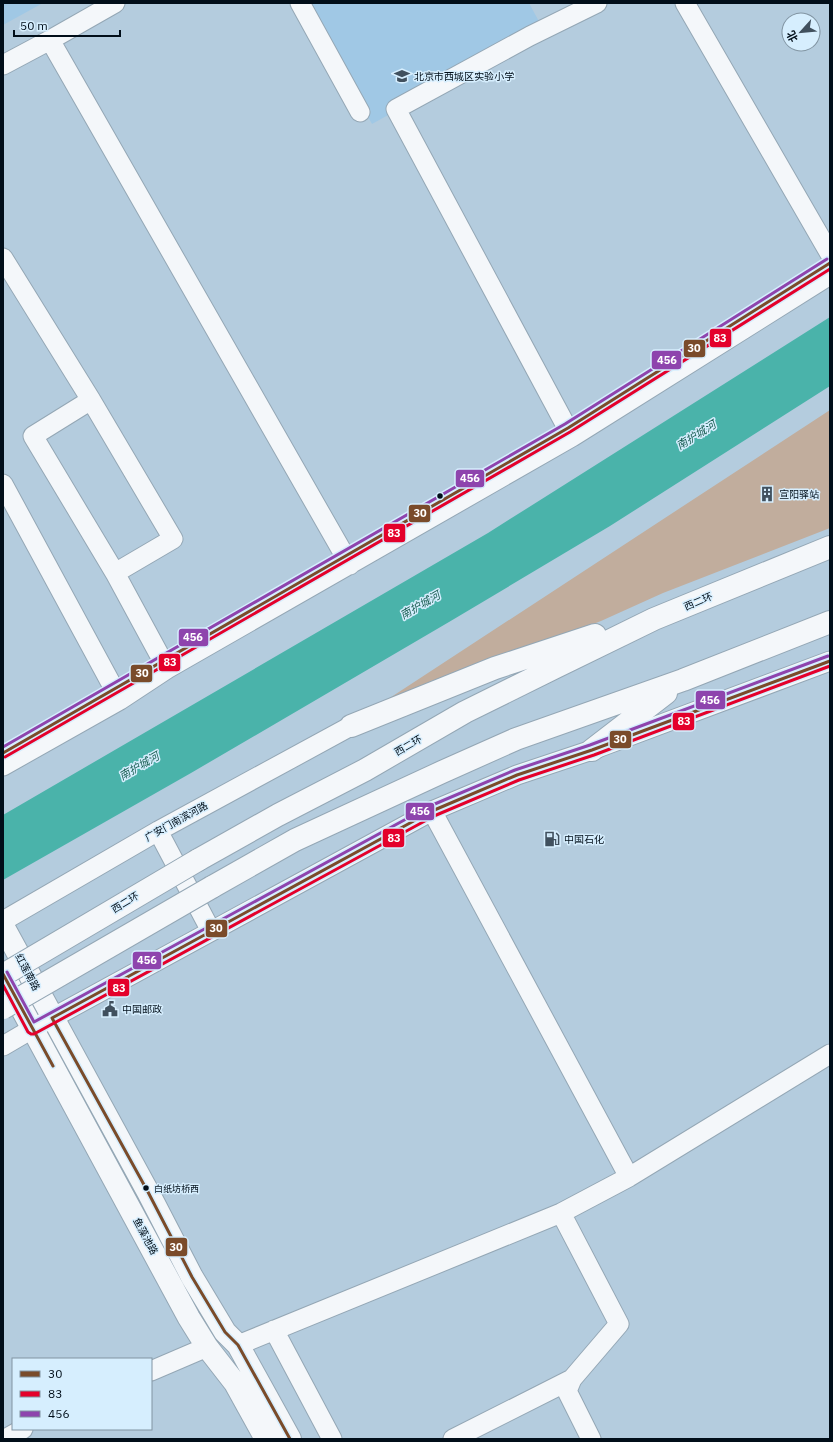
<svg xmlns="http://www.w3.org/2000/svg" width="833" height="1442" viewBox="0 0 833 1442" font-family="'IBM Plex Sans','Noto Sans SC',sans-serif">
<rect width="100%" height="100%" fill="#b4ccde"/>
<path fill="#a0c8e5" d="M3 3H43L3 25Z
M305 3H529L543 29 372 124Z"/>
<path fill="#c1ad9d" d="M830 410V528L663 593 601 621 376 707Z"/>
<path fill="#4ab3aa" d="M830 317V386L610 526 449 622 191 773 3 880V815L488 533Z"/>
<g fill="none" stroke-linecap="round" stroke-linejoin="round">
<defs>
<path id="minor" d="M300 3 360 112
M685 3 830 254
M50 40 350 565
M3 65 50 40 115 3
M3 258 91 400 33 436 115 573 167 669
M91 400 173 539 115 573
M572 437 396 109 530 36 597 3
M3 484 120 700
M3 766 120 700 167 669 572 437 830 275
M432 811 629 1177
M158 831 211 931
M3 921 158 831 351 726
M3 1046 32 1029 432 811 517 775 592 750 830 661
M561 1213 619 1324 572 1379 567 1391 591 1439
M274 1330 332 1439
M238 1345 561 1213 629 1177 830 1054
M151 1371 207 1347
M5 1439 23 1429
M453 1439 572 1379"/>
<path id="major" d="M3 926 148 1192 192 1277 225 1332 238 1345 290 1439
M3 974 189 1318 207 1347 235 1383 266 1439"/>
<path id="highway" d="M351 726 495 668 595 635
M592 750 666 693
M198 860 278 815 365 770 465 712 556 667 654 619 830 547
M212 887 295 840 442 772 516 739 683 680 830 622"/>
</defs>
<use href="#minor" stroke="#94a7b5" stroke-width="21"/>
<use href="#major" stroke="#94a7b5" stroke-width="24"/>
<use href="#highway" stroke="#94a7b5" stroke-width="24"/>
<use href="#minor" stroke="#f4f7fa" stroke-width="19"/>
<use href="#major" stroke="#f4f7fa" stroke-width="22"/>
<use href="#highway" stroke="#f4f7fa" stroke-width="22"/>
<defs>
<path id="highway-bridge" d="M3 975 198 860
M3 1008 212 887"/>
</defs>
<use href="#highway-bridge" stroke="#94a7b5" stroke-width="24" stroke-linecap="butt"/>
<use href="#highway-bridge" stroke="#f4f7fa" stroke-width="22"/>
<defs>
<path id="bus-1" d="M3 753 568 428 830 263
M3 974 53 1066
M290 1439 238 1345 225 1332 192 1277 148 1192 52 1018 432 811 517 775 592 750 830 661"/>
<path id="bus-2" d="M5 757 570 432 830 269
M3 985 28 1032 31 1034H34L434 816 519 780 594 755 830 666"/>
<path id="bus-3" d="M3 747 565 424 827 259
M7 972 34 1022 430 806 515 770 590 745 828 656"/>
</defs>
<use href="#bus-1" stroke="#d6eefe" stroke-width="6"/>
<use href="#bus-2" stroke="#d6eefe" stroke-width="6"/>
<use href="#bus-3" stroke="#d6eefe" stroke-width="6"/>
<use href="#bus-1" stroke="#7a4b2a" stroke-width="3"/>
<use href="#bus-2" stroke="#e4002b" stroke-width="3"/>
<use href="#bus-3" stroke="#8e44ad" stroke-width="3"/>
</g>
<defs>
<symbol id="school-bare" viewBox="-9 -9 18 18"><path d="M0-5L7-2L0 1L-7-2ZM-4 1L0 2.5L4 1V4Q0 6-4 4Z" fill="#40505e" stroke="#d6eefe" stroke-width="2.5" paint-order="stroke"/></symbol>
<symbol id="building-bare" viewBox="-9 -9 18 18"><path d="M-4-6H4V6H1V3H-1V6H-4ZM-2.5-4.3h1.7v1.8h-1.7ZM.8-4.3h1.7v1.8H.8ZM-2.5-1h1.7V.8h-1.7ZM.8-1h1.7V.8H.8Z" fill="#40505e" stroke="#d6eefe" stroke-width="2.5" paint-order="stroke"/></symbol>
<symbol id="fuel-bare" viewBox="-9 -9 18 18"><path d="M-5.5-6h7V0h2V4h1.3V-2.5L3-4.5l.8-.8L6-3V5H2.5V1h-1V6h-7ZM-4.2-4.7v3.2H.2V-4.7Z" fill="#40505e" stroke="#d6eefe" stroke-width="2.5" paint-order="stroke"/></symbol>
<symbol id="civic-bare" viewBox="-9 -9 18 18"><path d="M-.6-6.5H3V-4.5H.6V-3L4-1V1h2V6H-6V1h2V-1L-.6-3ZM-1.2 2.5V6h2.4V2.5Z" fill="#40505e" stroke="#d6eefe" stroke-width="2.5" paint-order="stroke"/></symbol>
</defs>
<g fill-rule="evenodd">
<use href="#school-bare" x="391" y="65" width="22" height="22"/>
<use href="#building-bare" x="756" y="483" width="22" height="22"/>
<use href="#fuel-bare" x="541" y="828" width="22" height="22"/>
<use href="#civic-bare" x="99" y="998" width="22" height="22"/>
</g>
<g fill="#010e19" stroke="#d6eefe" stroke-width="1.5">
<circle cx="440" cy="496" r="3.5"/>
<circle cx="146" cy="1188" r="3.5"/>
</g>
<g text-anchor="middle" stroke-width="3" stroke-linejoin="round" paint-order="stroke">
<g font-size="9" fill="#010e19" stroke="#d6eefe" text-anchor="start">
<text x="154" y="1192">白纸坊桥西</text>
</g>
<g font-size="10" fill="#010e19" stroke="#d6eefe" text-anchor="start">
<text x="414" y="80">北京市西城区实验小学</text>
<text x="779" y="498">宣阳驿站</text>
<text x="564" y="843">中国石化</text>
<text x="122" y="1013">中国邮政</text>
</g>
<g font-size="10" fill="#010e19" stroke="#d6eefe">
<text transform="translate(698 601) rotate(-23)" y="4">西二环</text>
<text transform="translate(408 745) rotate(-30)" y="4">西二环</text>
<text transform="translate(176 821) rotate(-29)" y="4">广安门南滨河路</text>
<text transform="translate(125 902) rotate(-31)" y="4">西二环</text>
<text transform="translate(28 972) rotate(62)" y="4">红莲南路</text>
<text transform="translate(146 1236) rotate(62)" y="4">鱼藻池路</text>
</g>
<g font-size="11" font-style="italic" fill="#1b5f53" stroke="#d6eefe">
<text transform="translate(696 435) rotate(-32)" y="4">南护城河</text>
<text transform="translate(420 605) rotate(-30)" y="4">南护城河</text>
<text transform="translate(139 766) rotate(-30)" y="4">南护城河</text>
</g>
</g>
<g stroke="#d6eefe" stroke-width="1.5">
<rect x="709" y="328" width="23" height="20" rx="4" fill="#e4002b"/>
<rect x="683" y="339" width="23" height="19" rx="4" fill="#7a4b2a"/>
<rect x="651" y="350" width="31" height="20" rx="4" fill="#8e44ad"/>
<rect x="455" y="469" width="30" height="19" rx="4" fill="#8e44ad"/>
<rect x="408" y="504" width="23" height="19" rx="4" fill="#7a4b2a"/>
<rect x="383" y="523" width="23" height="20" rx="4" fill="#e4002b"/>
<rect x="178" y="628" width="31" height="19" rx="4" fill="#8e44ad"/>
<rect x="158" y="653" width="23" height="19" rx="4" fill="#e4002b"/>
<rect x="130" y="664" width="23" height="19" rx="4" fill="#7a4b2a"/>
<rect x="695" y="690" width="31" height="20" rx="4" fill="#8e44ad"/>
<rect x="672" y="712" width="23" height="19" rx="4" fill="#e4002b"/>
<rect x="609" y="730" width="23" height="19" rx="4" fill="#7a4b2a"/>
<rect x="405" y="802" width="30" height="19" rx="4" fill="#8e44ad"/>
<rect x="382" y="828" width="23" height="20" rx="4" fill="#e4002b"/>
<rect x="205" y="919" width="23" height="19" rx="4" fill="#7a4b2a"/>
<rect x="132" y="951" width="30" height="19" rx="4" fill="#8e44ad"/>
<rect x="107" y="978" width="23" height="19" rx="4" fill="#e4002b"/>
<rect x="165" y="1237" width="23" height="20" rx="4" fill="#7a4b2a"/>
</g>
<g font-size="11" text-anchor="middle" font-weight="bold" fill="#fff">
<text x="720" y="342">83</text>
<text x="694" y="352">30</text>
<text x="667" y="364">456</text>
<text x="470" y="482">456</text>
<text x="420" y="517">30</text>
<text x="394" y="537">83</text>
<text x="193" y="641">456</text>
<text x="170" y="666">83</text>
<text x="142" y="677">30</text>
<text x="710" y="704">456</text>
<text x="684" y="725">83</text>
<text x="620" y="743">30</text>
<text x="420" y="815">456</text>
<text x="394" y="842">83</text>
<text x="216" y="932">30</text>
<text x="147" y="964">456</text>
<text x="119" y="992">83</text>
<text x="176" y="1251">30</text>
</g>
<rect width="833" height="1442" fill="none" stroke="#010e19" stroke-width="8"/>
<rect x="12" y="1358" width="140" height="72" fill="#d6eefe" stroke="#8194a2"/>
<rect x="20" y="1371" width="20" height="6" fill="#7a4b2a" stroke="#8194a2"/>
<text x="48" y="1378" font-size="12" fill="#010e19">30</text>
<rect x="20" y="1391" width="20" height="6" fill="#e4002b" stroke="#8194a2"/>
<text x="48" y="1398" font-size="12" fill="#010e19">83</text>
<rect x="20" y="1411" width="20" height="6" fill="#8e44ad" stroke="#8194a2"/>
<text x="48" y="1418" font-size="12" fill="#010e19">456</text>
<g transform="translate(801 32) rotate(243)"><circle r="19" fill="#d6eefe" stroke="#8194a2"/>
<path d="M0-3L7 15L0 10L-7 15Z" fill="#40505e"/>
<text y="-6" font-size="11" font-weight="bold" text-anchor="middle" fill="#010e19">北</text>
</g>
<path d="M14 30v6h106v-6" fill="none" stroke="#010e19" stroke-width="2"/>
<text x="20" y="30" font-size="12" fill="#010e19" stroke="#d6eefe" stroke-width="3" paint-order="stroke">50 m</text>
</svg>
